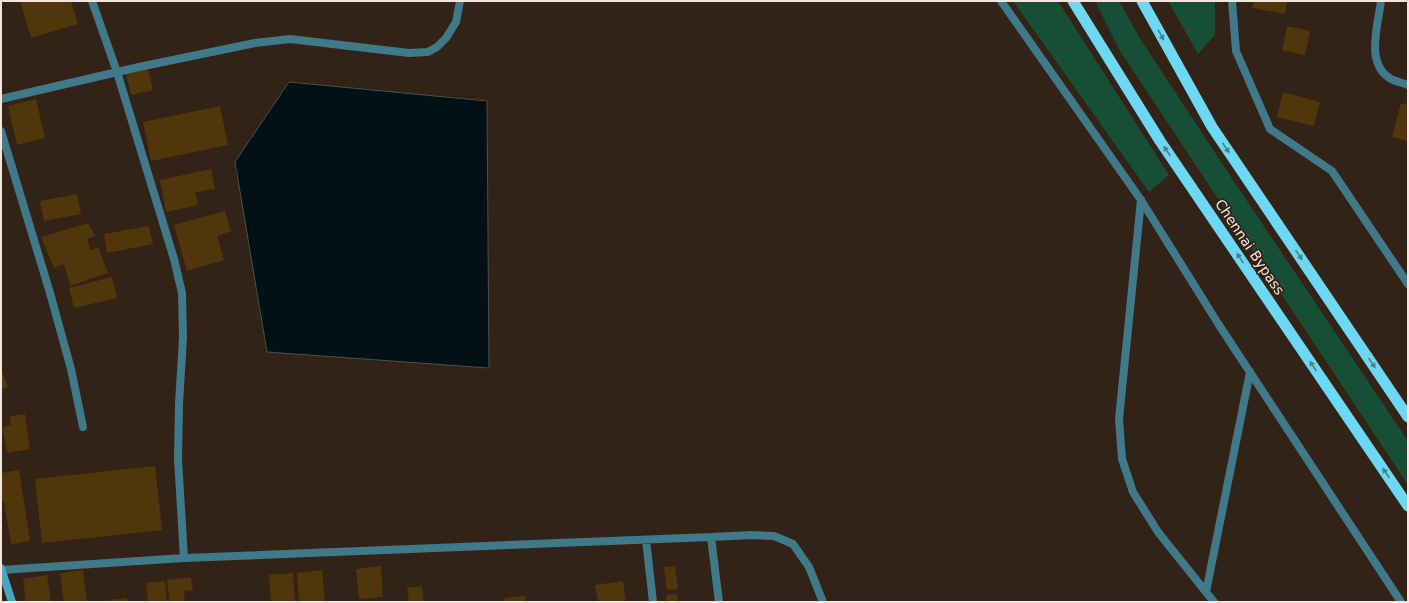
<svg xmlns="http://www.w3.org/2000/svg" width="1409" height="603" viewBox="0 0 1409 603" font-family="'DejaVu Sans',sans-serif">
<rect width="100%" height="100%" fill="#332216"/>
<path fill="#174f36" d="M1013 1H1058L1169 175 1149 192Z
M1095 1H1119L1139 37 1231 177 1408 441V485L1120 51Z
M1168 1H1215V35L1198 54Z"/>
<path fill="#001215" stroke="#495251" d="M289 82 487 101 489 368 267 352 235 162Z"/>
<path fill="#51360c" d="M20 1H71L78 24 31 38Z
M1254 1H1287L1285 14 1252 8Z
M1287 26 1310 31 1305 55 1282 50Z
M148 69 153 90 131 95 126 74Z
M1283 92 1320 102 1314 126 1277 117Z
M36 99 45 138 17 145 8 106Z
M1401 103 1408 105V141L1392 137Z
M220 106 228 145 151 161 143 122Z
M211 169 215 189 195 192 198 205 166 212 160 180Z
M77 194 81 214 44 221 40 201Z
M225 211 231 231 217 236 224 260 187 271 174 225Z
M88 223 95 236 87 239 91 251 98 247 108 273 70 286 64 264 54 268 41 237Z
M149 226 153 244 107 253 104 234Z
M112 277 117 298 74 308 69 288Z
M1 369 8 387 1 390Z
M25 414 30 449 7 453 2 427 11 425 10 416Z
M155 466 162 530 42 543 35 479Z
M19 470 30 541 11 544 4 502H2L1 496V473Z
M381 566 383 597 359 599 356 569Z
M675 566 678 589 667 590 664 567Z
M83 570 87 602H64L60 573Z
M322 570 325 602H299L297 573Z
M293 573 295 602H271L269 575Z
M47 575 51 602H26L23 579Z
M191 577 193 590 184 591 185 602H170L167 580Z
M165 581 167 602H148L146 583Z
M623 581 626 602H598L595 585Z
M422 586 424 602H409L407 588Z
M677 594 678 602H667L666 595Z
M525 596 526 602H505L504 598Z
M127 598V602H103L102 601Z"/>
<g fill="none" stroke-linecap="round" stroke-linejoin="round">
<path stroke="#407989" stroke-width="8" d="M92 1 117 72 174 259 182 293 183 337 179 404 178 459 184 558
M1381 1C1378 26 1364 66 1393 80 1398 82 1403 83 1408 85
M1 99 139 67 255 43 290 39 409 53 428 52 437 47 446 38 456 22 460 1
M1 131 50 293 71 369 83 427
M1141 200 1119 419 1122 459 1133 492 1158 532 1214 602
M711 537 719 602
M646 540 653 602
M1 570 184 558 711 537 751 535 774 536 793 544 809 567 823 602
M1206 592 1250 372"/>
<path stroke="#407989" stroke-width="8" d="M1001 1 1141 200 1219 325 1401 602
M1232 1 1236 51 1270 129 1332 171 1408 284"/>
<path stroke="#45a7c1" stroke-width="8" d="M1 568 12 602"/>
<path stroke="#6cd8f4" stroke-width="11" d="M1073 1 1160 141 1408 506
M1142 1 1212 127 1408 417"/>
</g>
<defs><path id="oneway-solid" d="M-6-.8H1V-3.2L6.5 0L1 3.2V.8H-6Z"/></defs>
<g fill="#507d85">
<use href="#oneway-solid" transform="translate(1161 35) rotate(61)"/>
<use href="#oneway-solid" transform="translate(1226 148) rotate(56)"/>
<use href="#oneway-solid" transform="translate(1167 151) rotate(-124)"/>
<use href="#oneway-solid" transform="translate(1299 255) rotate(56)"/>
<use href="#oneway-solid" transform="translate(1240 258) rotate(-124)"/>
<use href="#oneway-solid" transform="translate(1372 363) rotate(56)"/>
<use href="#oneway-solid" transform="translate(1313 366) rotate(-124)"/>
<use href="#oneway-solid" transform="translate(1386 473) rotate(-124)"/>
</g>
<g text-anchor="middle" stroke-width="3.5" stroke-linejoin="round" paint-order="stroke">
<g font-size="14" fill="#f2e6de" stroke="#332216">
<text transform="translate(1250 247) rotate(56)" y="5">Chennai Bypass</text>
</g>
</g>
<rect width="1409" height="603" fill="none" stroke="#f2e6de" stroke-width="4"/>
</svg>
